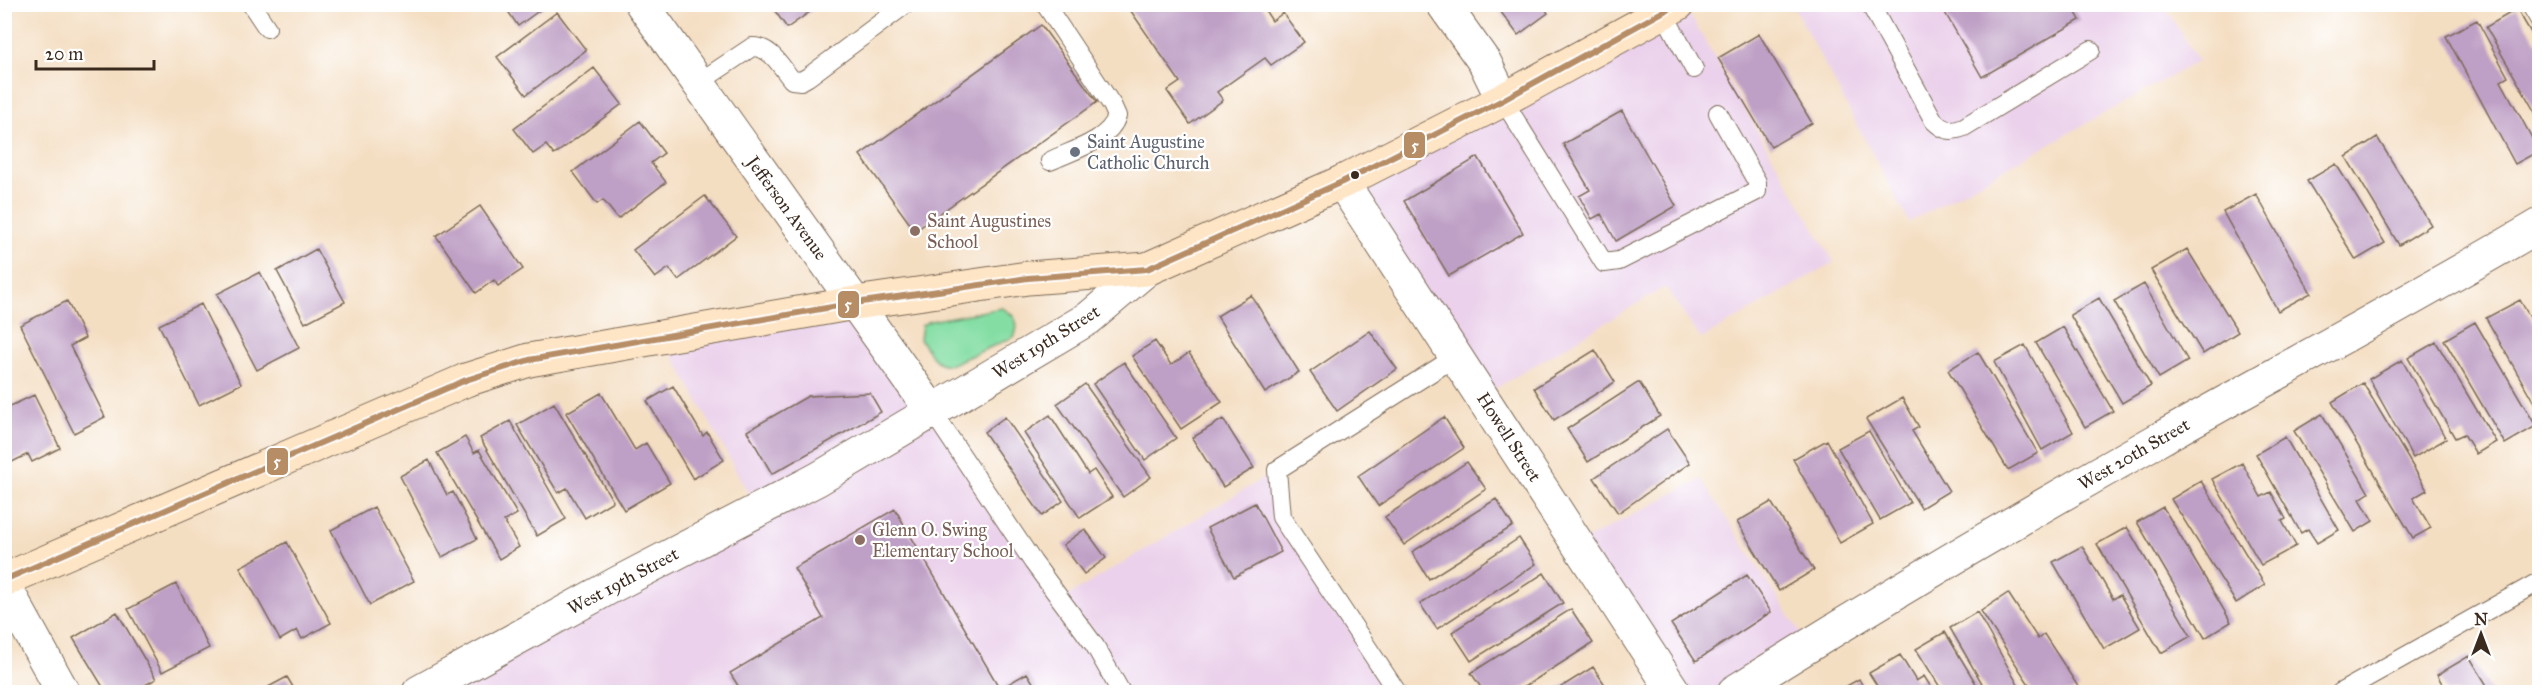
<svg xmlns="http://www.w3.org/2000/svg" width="2544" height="697" viewBox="0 0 2544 697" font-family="'IM FELL Great Primer',serif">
<rect width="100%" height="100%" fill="#fff"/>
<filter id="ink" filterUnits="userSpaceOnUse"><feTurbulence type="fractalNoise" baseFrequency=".0167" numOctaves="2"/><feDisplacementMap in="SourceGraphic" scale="12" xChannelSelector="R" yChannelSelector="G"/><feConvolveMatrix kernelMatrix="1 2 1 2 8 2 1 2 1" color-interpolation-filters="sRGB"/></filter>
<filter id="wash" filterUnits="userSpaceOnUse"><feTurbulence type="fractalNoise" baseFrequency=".008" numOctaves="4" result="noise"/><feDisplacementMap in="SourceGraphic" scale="24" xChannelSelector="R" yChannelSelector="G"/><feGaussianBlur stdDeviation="1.35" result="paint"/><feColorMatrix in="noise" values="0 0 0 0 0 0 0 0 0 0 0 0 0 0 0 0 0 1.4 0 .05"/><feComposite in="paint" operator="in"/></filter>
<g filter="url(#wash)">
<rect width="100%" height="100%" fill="#f4dec2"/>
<path fill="#ebd1eb" d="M1684 5 1834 262 1701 339 1665 287 1483 396 1342 182Z
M1793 5H2164L2198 61 1909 222Z
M855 303 1061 600 1277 470 1281 517 1397 692H419L758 511 663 337Z
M1701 479 1809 646 1734 692H1674L1577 544Z"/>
<path fill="#84dea4" stroke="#608461" stroke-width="1.5" d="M1002 308C1014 314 1021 323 1014 337L952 364C935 368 929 351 920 339L922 325 930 321Z"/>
<g id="blocks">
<path fill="#be9fc5" d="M503 4H548L518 26Z
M770 4H821L787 28Z
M1126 4H1261L1272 21 1283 13 1304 42 1271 65 1265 58 1217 92 1223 100 1190 124 1167 91 1180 82Z
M1495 4H1542L1548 13 1518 35Z
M1940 4H2071L2080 20 1982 77Z
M2517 9 2540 48V121L2486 27Z
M557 12 586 50 526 95 497 57Z
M2477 20 2508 77 2501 81 2539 151 2515 164 2446 36Z
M1041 25 1097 102 915 231 860 155Z
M1759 34 1812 123 1771 147 1718 58Z
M594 68 622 104 554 155 546 145 533 154 514 129Z
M1622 111 1676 206 1616 241 1601 214 1592 219 1579 196 1590 190 1563 144Z
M640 121 664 153 651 163 666 182 618 219 603 200 597 204 573 172Z
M2377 137 2431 225 2399 245 2346 157Z
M1478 157 1523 233 1449 276 1404 201Z
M2336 164 2385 243 2356 260 2307 181Z
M2256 194 2311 293 2278 311 2223 212Z
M705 196 736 236 678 280 669 268 655 278 633 250Z
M480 206 523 269 498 286 494 280 476 293 436 236Z
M316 249 345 302 305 323 277 271Z
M2187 249 2238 332 2203 354 2151 270Z
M260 272 299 348 257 370 217 294Z
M2144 284 2188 361 2159 378 2114 301Z
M1251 295 1299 372 1265 393 1217 316Z
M2099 298 2151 386 2122 403 2070 315Z
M2520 300 2540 335V413L2486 318Z
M67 301 85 338 70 346 105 417 74 433 20 325Z
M201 304 241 384 199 405 159 325Z
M2475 322 2536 426 2505 444 2444 340Z
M2063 327 2113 411 2085 427 2036 343Z
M1370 331 1397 369 1337 411 1310 372Z
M1155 341 1171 365 1189 353 1222 402 1181 429 1132 356Z
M2436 342 2496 442 2476 454 2464 434 2455 438 2408 358Z
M2025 345 2073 432 2042 450 1994 362Z
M1595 350 1615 382 1554 420 1534 388Z
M1978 352 2038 453 2008 470 1948 370Z
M2402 360 2446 439 2413 458 2369 379Z
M1124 362 1176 438 1145 460 1093 384Z
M1639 382 1660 416 1588 462 1567 429Z
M2363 383 2427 490 2413 498 2431 528 2413 538 2332 402Z
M1085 384 1151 477 1123 497 1057 404Z
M673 386 703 436 707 432 724 460 693 479 647 401Z
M601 393 635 450 646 443 670 483 624 510 566 413Z
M870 393 881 412 772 474 747 431 808 396Z
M34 395 60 448 32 462 28 454 4 466V409Z
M1902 398 1919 427 1912 431 1949 491 1921 508 1866 419Z
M554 403 613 501 585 518 567 488 558 493 517 425Z
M2322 414 2369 493 2360 499 2373 521 2355 532 2294 431Z
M1050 415 1088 474 1094 470 1112 497 1080 518 1024 433Z
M1005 417 1063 501 1042 516 984 432Z
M1444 417 1464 448 1378 506 1358 476Z
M1223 419 1254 468 1223 487 1192 438Z
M510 421 566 519 537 536 480 438Z
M1667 429 1690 463 1618 513 1594 478Z
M1869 431 1910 503 1880 520 1838 448Z
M465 437 474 453 479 450 517 514 504 521 519 547 499 559 437 453Z
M2285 437 2339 530 2317 543 2308 529 2301 533 2256 454Z
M1827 440 1873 524 1840 543 1793 459Z
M429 460 447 495 453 492 477 539 442 557 400 476Z
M1467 462 1486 489 1404 545 1385 517Z
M2242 463 2261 497 2271 492 2286 519 2282 521 2296 546 2261 565 2212 479Z
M2201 481 2265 585 2236 603 2171 499Z
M1496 499 1513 526 1429 579 1412 552Z
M1771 502 1814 570 1779 591 1737 522Z
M1255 503 1281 552 1234 577 1207 528Z
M374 507 414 581 370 605 331 530Z
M2163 507 2231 622 2205 638 2137 522Z
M895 509 1000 689 1027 673 1039 692H742L730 673 823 618 794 568Z
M2127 527 2191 636 2161 653 2097 544Z
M1085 529 1106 558 1084 574 1063 545Z
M1519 538 1536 564 1437 629 1420 604Z
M287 542 331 623 302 639 297 630 280 640 240 567Z
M2082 546 2113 599 2120 595 2140 628 2104 649 2053 562Z
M1544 573 1563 603 1471 661 1452 632Z
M1747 575 1771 612 1696 661 1671 624Z
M176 584 209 648 162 672 128 609Z
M2008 593 2038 639 2044 634 2079 688 2072 692H2034L1981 611Z
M1571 609 1593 643 1519 690 1521 692H1484L1471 673Z
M117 612 156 679 133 692H106L73 638Z
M1977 612 2022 692H1987L1950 628Z
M1945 632 1981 692H1943L1916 649Z
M1900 655 1916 681 1924 676 1934 692H1881L1869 673Z
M2469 656 2491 692H2447L2437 675Z
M1593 667 1610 692H1553Z
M287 677 296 692H259Z
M1859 679 1866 692H1836Z"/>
</g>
</g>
<g filter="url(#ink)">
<use href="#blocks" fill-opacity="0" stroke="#7c6957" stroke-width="1.5"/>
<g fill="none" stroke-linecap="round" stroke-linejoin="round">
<defs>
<path id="lane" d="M251 4 267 28
M1045 4 1112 105 1117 116C1109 141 1073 150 1050 161
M1870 4 1934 121C1944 131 1951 132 1964 127L2091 50
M2530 4 2540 21
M1663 12 1694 69
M698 83 752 47C772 47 780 66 792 80L801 81 808 77 906 4
M1503 100 1604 263 1619 261 1757 191V182L1718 113
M932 411 1033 562 1095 646 1121 692
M1397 692 1281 517 1277 470 1457 356
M2341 692 2540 581"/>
<path id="street" d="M642 4 932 411
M1443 4 1485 63 1503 100
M1342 182 1674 692
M4 585 63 692
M419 692 616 584 818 479 1089 318 1147 269
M1734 692C1873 605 2014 521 2156 441 2284 369 2413 300 2540 225"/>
<path id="secondary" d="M4 580 466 380 529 360 855 303 1028 278 1147 269 1342 182 1503 100 1678 4"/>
</defs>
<use href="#lane" stroke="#7c6957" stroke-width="20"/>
<use href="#street" stroke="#7c6957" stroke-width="35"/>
<use href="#secondary" stroke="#7c6957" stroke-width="35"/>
<use href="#lane" stroke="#fff" stroke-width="18"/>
<use href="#street" stroke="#fff" stroke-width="33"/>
<use href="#secondary" stroke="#fee5c5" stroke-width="33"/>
<defs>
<path id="bus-1" d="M4 580 466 380 529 360 855 303 1028 278 1147 269 1342 182 1503 100 1677 4"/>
</defs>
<use href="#bus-1" stroke="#fff" stroke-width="10"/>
<use href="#bus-1" stroke="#b78d65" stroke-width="6"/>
</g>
</g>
<circle fill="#6b7280" stroke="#fff" stroke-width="2" cx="1075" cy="152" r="6"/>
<circle fill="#3b2a1e" stroke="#fff" stroke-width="2" cx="1355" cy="175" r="5"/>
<g fill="#8d6e63" stroke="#fff" stroke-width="2">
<circle cx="915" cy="231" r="6"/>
<circle cx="860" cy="540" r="6"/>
</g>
<g text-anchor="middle" stroke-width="4.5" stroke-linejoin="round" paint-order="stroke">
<g font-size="18" fill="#5b616d" stroke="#fff" text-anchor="start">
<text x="1087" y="148">Saint Augustine<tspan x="1087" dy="21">Catholic Church</tspan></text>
</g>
<g font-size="18" fill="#3b2a1e" stroke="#fff">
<text transform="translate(787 208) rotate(54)" y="6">Jefferson Avenue</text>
<text transform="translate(1046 342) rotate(-32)" y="6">West 19th Street</text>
<text transform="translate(1509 437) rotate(57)" y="6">Howell Street</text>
<text transform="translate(2134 454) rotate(-30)" y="6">West 20th Street</text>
<text transform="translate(623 581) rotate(-28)" y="6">West 19th Street</text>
</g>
<g font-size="18" fill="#785e54" stroke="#fff" text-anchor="start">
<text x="927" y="227">Saint Augustines<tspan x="927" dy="21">School</tspan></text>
<text x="872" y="536">Glenn O. Swing<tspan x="872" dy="21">Elementary School</tspan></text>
</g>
</g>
<g stroke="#fff" stroke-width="2">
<rect x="1403" y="131" width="23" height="28" rx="6" fill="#b78d65"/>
<rect x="837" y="290" width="23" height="29" rx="6" fill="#b78d65"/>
<rect x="266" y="447" width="23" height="29" rx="6" fill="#b78d65"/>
</g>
<g font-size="16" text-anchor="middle" font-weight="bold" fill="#fff">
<text x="1415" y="151">5</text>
<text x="848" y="310">5</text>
<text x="277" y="467">5</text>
</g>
<rect width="2544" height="697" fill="none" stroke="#fff" stroke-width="24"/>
<g transform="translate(2481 634)" stroke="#ffffff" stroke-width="4.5" paint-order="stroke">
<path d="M0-4.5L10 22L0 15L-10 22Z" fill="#3b2a1e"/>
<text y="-9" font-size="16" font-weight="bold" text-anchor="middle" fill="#3b2a1e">N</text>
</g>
<path d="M36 60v9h118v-9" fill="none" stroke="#3b2a1e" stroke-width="3"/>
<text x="45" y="60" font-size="18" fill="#3b2a1e" stroke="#ffffff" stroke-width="4.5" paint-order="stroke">20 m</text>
</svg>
